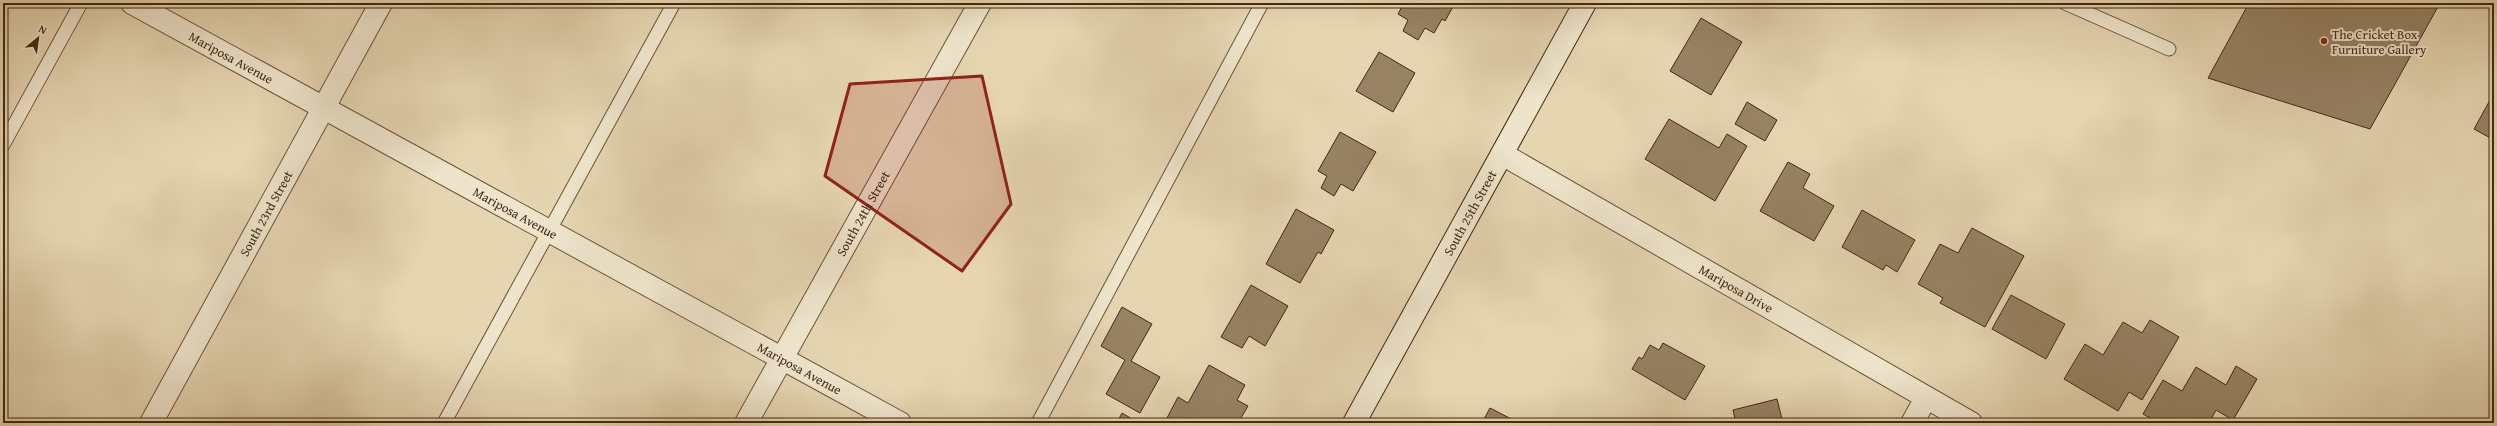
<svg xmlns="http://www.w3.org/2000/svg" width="2497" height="426" viewBox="0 0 2497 426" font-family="'Gentium Book Plus',serif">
<rect width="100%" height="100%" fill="#e5d5b1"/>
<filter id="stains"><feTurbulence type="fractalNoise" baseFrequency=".005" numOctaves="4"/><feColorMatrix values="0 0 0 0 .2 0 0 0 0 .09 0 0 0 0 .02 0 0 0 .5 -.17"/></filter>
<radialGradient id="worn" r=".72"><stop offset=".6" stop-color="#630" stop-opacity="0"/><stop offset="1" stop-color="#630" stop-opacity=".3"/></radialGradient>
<path fill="#978264" stroke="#432811" d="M1404 3H1455L1445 21 1442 19 1434 33 1425 28 1418 40 1403 31 1408 20 1398 14Z
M2249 3H2440L2370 129 2208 78Z
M1701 18 1742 42 1711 95 1670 71Z
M1379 52 1415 73 1393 112 1356 91Z
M2494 93V140L2474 129Z
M1747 102 1777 120 1765 141 1735 124Z
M1669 119 1719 148 1727 134 1747 146 1715 201 1645 159Z
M1340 132 1376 152 1353 191 1341 184 1334 196 1321 188 1327 176 1318 171Z
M1788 162 1810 174 1803 188 1834 206 1814 241 1760 211Z
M1296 209 1334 230 1321 254 1318 252 1300 283 1266 264Z
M1862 210 1915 240 1897 272 1886 265 1883 270 1842 247Z
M1972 228 2024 256 1985 327 1940 303 1943 298 1918 284 1940 244 1958 253Z
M1251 285 1288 306 1265 346 1249 336 1242 348 1221 337Z
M2011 295 2065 324 2046 359 1992 329Z
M1122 307 1152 324 1131 361 1160 377 1140 413 1106 394 1125 360 1101 346Z
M2150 320 2179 337 2142 400 2129 392 2118 411 2064 379 2085 344 2103 355 2123 322 2142 333Z
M1663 343 1705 366 1685 400 1632 369 1639 357 1642 359 1650 345 1659 350Z
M1209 365 1245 385 1237 400 1248 406 1238 423H1176L1167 418 1178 397 1188 403Z
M2236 366 2257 379 2233 420 2216 410 2209 423H2159L2143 414 2163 380 2182 391 2196 367 2226 385Z
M1777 399 1783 423H1736L1733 410Z
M1490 408 1519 423H1482Z
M1122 413 1139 423H1117Z
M2241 419 2248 423H2239Z"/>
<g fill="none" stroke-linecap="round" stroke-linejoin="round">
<defs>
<path id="service" d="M2065 3 2169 49
M3 145 81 3
M444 423 674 3
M1038 423 1262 3"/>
<g id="minor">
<path id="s1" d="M132 3 900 423"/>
<path id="s2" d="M1502 154 1971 423"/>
<path id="s3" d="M151 423 381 3"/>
<path id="s4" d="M746 423 980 3"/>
<path d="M1912 423 1926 398"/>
</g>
<g id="secondary">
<path id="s5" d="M1354 423 1585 3"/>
</g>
</defs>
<use href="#service" stroke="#6c5339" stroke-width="15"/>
<use href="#minor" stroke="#6c5339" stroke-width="24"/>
<use href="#secondary" stroke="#432811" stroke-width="24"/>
<use href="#service" stroke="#eee4cc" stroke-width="13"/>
<use href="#minor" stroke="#eee4cc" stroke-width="22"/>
<use href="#secondary" stroke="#eee4cc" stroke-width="22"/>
</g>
<path fill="#8f2418" fill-opacity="0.2" stroke="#8f2418" stroke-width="3" stroke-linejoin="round" d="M982 76 1011 204 962 271 825 176 850 84Z"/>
<circle fill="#8f2418" stroke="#eee4cc" stroke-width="1.5" cx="2324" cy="41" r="4"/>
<g text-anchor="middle" stroke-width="4" stroke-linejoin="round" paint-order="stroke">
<g font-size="13" fill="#432811" stroke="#eee4cc" text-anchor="start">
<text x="2332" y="39">The Cricket Box<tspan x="2332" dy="15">Furniture Gallery</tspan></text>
</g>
<g font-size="13" fill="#432811" stroke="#eee4cc">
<text dy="5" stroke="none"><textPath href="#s1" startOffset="113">Mariposa Avenue</textPath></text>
<text dy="5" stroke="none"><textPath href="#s3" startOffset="239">South 23rd Street</textPath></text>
<text dy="5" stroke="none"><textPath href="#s4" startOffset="240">South 24th Street</textPath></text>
<text dy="5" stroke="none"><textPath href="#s5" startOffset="240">South 25th Street</textPath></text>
<text dy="5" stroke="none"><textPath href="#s1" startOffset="437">Mariposa Avenue</textPath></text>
<text dy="5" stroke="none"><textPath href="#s2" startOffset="270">Mariposa Drive</textPath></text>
<text dy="5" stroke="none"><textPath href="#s1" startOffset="761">Mariposa Avenue</textPath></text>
</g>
</g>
<rect width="2497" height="426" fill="none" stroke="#e5d5b1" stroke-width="16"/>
<rect x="4" y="4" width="2489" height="418" fill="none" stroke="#432811" stroke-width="2"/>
<rect x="8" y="8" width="2481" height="410" fill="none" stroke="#432811"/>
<g transform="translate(38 38) rotate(29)" stroke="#eee4cc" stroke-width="3" paint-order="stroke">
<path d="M0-3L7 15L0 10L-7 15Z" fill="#432811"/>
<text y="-6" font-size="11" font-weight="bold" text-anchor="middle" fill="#432811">N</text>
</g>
<rect width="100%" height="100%" filter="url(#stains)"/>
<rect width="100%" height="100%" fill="url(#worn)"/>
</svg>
